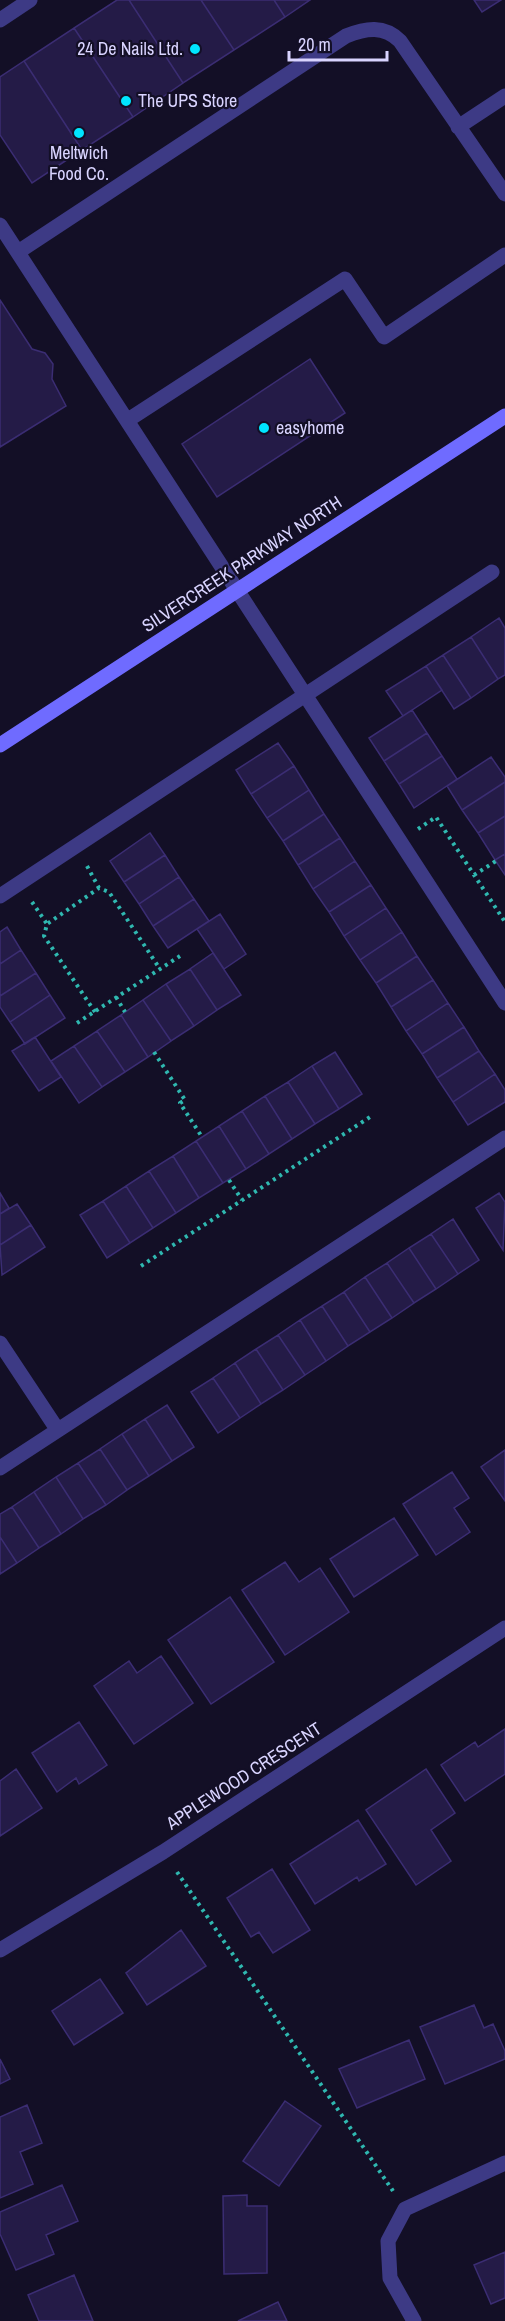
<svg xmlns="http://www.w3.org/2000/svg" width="505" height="2321" viewBox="0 0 505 2321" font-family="'Archivo Narrow',sans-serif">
<rect width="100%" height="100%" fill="#130f26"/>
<path fill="#241b47" stroke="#3b2d73" stroke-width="1.5" d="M117 0H129L183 83 133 117 74 28Z
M129 0H201L234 50 183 83Z
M201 0H274L285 17 234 50Z
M274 0H310L285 17Z
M474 0H501L482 12Z
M74 28 133 117 82 150 24 61Z
M24 61 82 150 32 183 0 135V77Z
M0 300 32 349 45 353 53 364 52 379 66 406 0 447Z
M310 359 345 413 217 497 182 444Z
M499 618 505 628V675L498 679 471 637Z
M471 637 498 679 471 698 443 655Z
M443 655 471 698 454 709 426 666Z
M426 666 442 690 403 716 386 691Z
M412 710 427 733 384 761 369 738Z
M427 733 442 756 399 784 384 761Z
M278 743 294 766 251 794 236 770Z
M442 756 457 779 414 808 399 784Z
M491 757 505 777V782L462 810 447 786Z
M294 766 309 790 267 818 251 794Z
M505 782V816L478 833 462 810Z
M309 790 324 814 283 841 267 818Z
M324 814 340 838 298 865 283 841Z
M505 816V854L495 860 478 833Z
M150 833 165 855 124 882 110 861Z
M340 838 355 861 313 889 298 865Z
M505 854V875L495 860Z
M165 855 179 877 139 904 124 882Z
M355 861 371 885 329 912 313 889Z
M179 877 194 899 153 926 139 904Z
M371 885 386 908 344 936 329 912Z
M194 899 209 921 168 948 153 926Z
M386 908 402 932 360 960 344 936Z
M220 914 246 954 224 969 197 929Z
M7 927 21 950 0 964V932Z
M402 932 417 956 376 983 360 960Z
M21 950 36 973 0 996V964Z
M213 953 241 995 217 1010 190 969Z
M417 956 433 980 391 1007 376 983Z
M190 969 217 1010 194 1026 166 984Z
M36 973 50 995 10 1022 0 1007V996Z
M433 980 448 1003 406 1031 391 1007Z
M166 984 194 1026 171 1041 143 1000Z
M50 995 65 1018 25 1044 10 1022Z
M143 1000 171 1041 148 1057 121 1015Z
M448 1003 464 1027 422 1054 406 1031Z
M121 1015 148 1057 125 1072 97 1031Z
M464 1027 479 1051 437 1078 422 1054Z
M97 1031 125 1072 102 1087 74 1046Z
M35 1037 61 1077 39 1091 12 1051Z
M74 1046 102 1087 79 1103 51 1061Z
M479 1051 495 1074 453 1102 437 1078Z
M335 1052 362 1094 339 1109 312 1066Z
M312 1066 339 1109 315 1124 288 1082Z
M495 1074 505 1090V1102L468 1125 453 1102Z
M288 1082 315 1124 292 1139 265 1096Z
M265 1096 292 1139 269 1154 242 1111Z
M242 1111 269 1154 246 1169 219 1126Z
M219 1126 246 1169 223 1183 196 1141Z
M196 1141 223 1183 199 1198 173 1156Z
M173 1156 199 1198 176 1213 149 1171Z
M149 1171 176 1213 153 1228 126 1186Z
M126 1186 153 1228 130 1243 103 1201Z
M0 1193 9 1208 0 1214Z
M499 1193 505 1202 503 1250 476 1208Z
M103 1201 130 1243 107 1258 80 1215Z
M17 1204 31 1225 0 1245V1214Z
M453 1219 479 1260 458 1274 431 1234Z
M31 1225 45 1247 2 1275 0 1245Z
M431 1234 458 1274 436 1289 409 1248Z
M409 1248 436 1289 414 1303 387 1263Z
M387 1263 414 1303 392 1318 365 1277Z
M365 1277 392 1318 370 1332 344 1292Z
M344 1292 370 1332 348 1346 322 1306Z
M322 1306 348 1346 326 1361 300 1320Z
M300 1320 326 1361 305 1375 278 1335Z
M278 1335 305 1375 283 1390 256 1349Z
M256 1349 283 1390 261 1404 235 1363Z
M235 1363 261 1404 240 1418 213 1378Z
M213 1378 240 1418 218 1433 191 1392Z
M167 1405 194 1447 172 1461 145 1419Z
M145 1419 172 1461 149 1476 122 1434Z
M122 1434 149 1476 127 1490 100 1449Z
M100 1449 127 1490 106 1505 78 1463Z
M505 1450V1501L481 1467Z
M78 1463 106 1505 83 1519 56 1477Z
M452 1472 469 1498 454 1508 470 1532 436 1555 403 1504Z
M56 1477 83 1519 61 1534 34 1492Z
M34 1492 61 1534 39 1548 12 1507Z
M12 1507 39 1548 17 1563 0 1537V1514Z
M394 1518 418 1555 354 1597 330 1559Z
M0 1537 17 1563 0 1574Z
M285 1562 299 1582 320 1568 349 1612 285 1655 242 1590Z
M230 1597 274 1662 211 1704 168 1640Z
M161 1656 193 1703 134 1744 94 1686 129 1661 137 1673Z
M79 1722 107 1765 79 1784 76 1778 57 1792 32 1753Z
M505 1729V1774L465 1801 441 1765 475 1742 478 1747Z
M16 1769 42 1808 0 1836V1781Z
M426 1769 455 1813 431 1830 451 1861 416 1885 366 1810Z
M358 1820 386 1864 359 1881 357 1877 315 1904 290 1864Z
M272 1869 310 1930 273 1953 259 1932 251 1937 227 1898Z
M181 1930 206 1966 147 2005 126 1973Z
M100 1979 123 2013 74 2045 52 2011Z
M474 2005 484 2028 493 2024 505 2051V2059L445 2084 420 2027Z
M409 2040 425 2079 357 2108 339 2069Z
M0 2059 10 2079 0 2084Z
M285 2101 321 2126 279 2186 243 2161Z
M27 2105 42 2143 20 2152 33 2184 0 2198V2117Z
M62 2185 78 2221 46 2235 54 2254 16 2270 0 2234V2212Z
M247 2195V2206H267V2273L224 2274 223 2196Z
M505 2252V2298L491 2304 474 2265Z
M74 2275 93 2321H39L28 2295Z
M278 2302 287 2321H238Z"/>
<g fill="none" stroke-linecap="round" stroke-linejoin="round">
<path stroke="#2fb8b0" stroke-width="4" stroke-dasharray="3 4.5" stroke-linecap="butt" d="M418 829 436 817 505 922
M87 866 99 888
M474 875 496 861
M32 902 47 924
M116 997 125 1012
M95 1012 44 936 47 924 99 888 109 892 160 969
M77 1023 180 956
M154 1052 185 1100 180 1103 202 1137
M229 1180 242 1200
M141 1266 370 1117
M177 1872 393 2191"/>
<path stroke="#3d3a85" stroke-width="15" d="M0 20 30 0
M458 127 505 96
M0 225 505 1003
M18 252 346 36C366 28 384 25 400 41L505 194
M128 420 345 279 384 337 505 255
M0 896 492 572
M0 1343 57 1429
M0 1468 505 1138"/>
<path stroke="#3d3a85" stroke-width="15" d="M0 1950 163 1852 505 1628
M414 2321 390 2278 388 2241 405 2209 505 2163"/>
<path stroke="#6f6bff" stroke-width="15" d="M0 745 505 416"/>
</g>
<g fill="#00e5ff" stroke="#130f26" stroke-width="2">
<circle cx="195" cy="49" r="6"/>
<circle cx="126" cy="101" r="6"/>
<circle cx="79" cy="133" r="6"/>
<circle cx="264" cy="428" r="6"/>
</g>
<g text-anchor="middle" stroke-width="4.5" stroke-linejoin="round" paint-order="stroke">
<g font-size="18" fill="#d9d4ff" stroke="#130f26" text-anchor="start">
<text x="183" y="55" text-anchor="end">24 De Nails Ltd.</text>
<text x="138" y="107">The UPS Store</text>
<text x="79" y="159" text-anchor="middle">Meltwich<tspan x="79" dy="21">Food Co.</tspan></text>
<text x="276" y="434">easyhome</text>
</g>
<g font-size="18" fill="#d9d4ff" stroke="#130f26">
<text transform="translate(242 564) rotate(-33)" y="6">SILVERCREEK PARKWAY NORTH</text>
<text transform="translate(244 1776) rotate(-33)" y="6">APPLEWOOD CRESCENT</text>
</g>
</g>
<path d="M289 51v9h98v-9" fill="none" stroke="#d9d4ff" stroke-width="3"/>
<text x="298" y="51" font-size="18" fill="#d9d4ff" stroke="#130f26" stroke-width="4.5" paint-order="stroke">20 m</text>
</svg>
